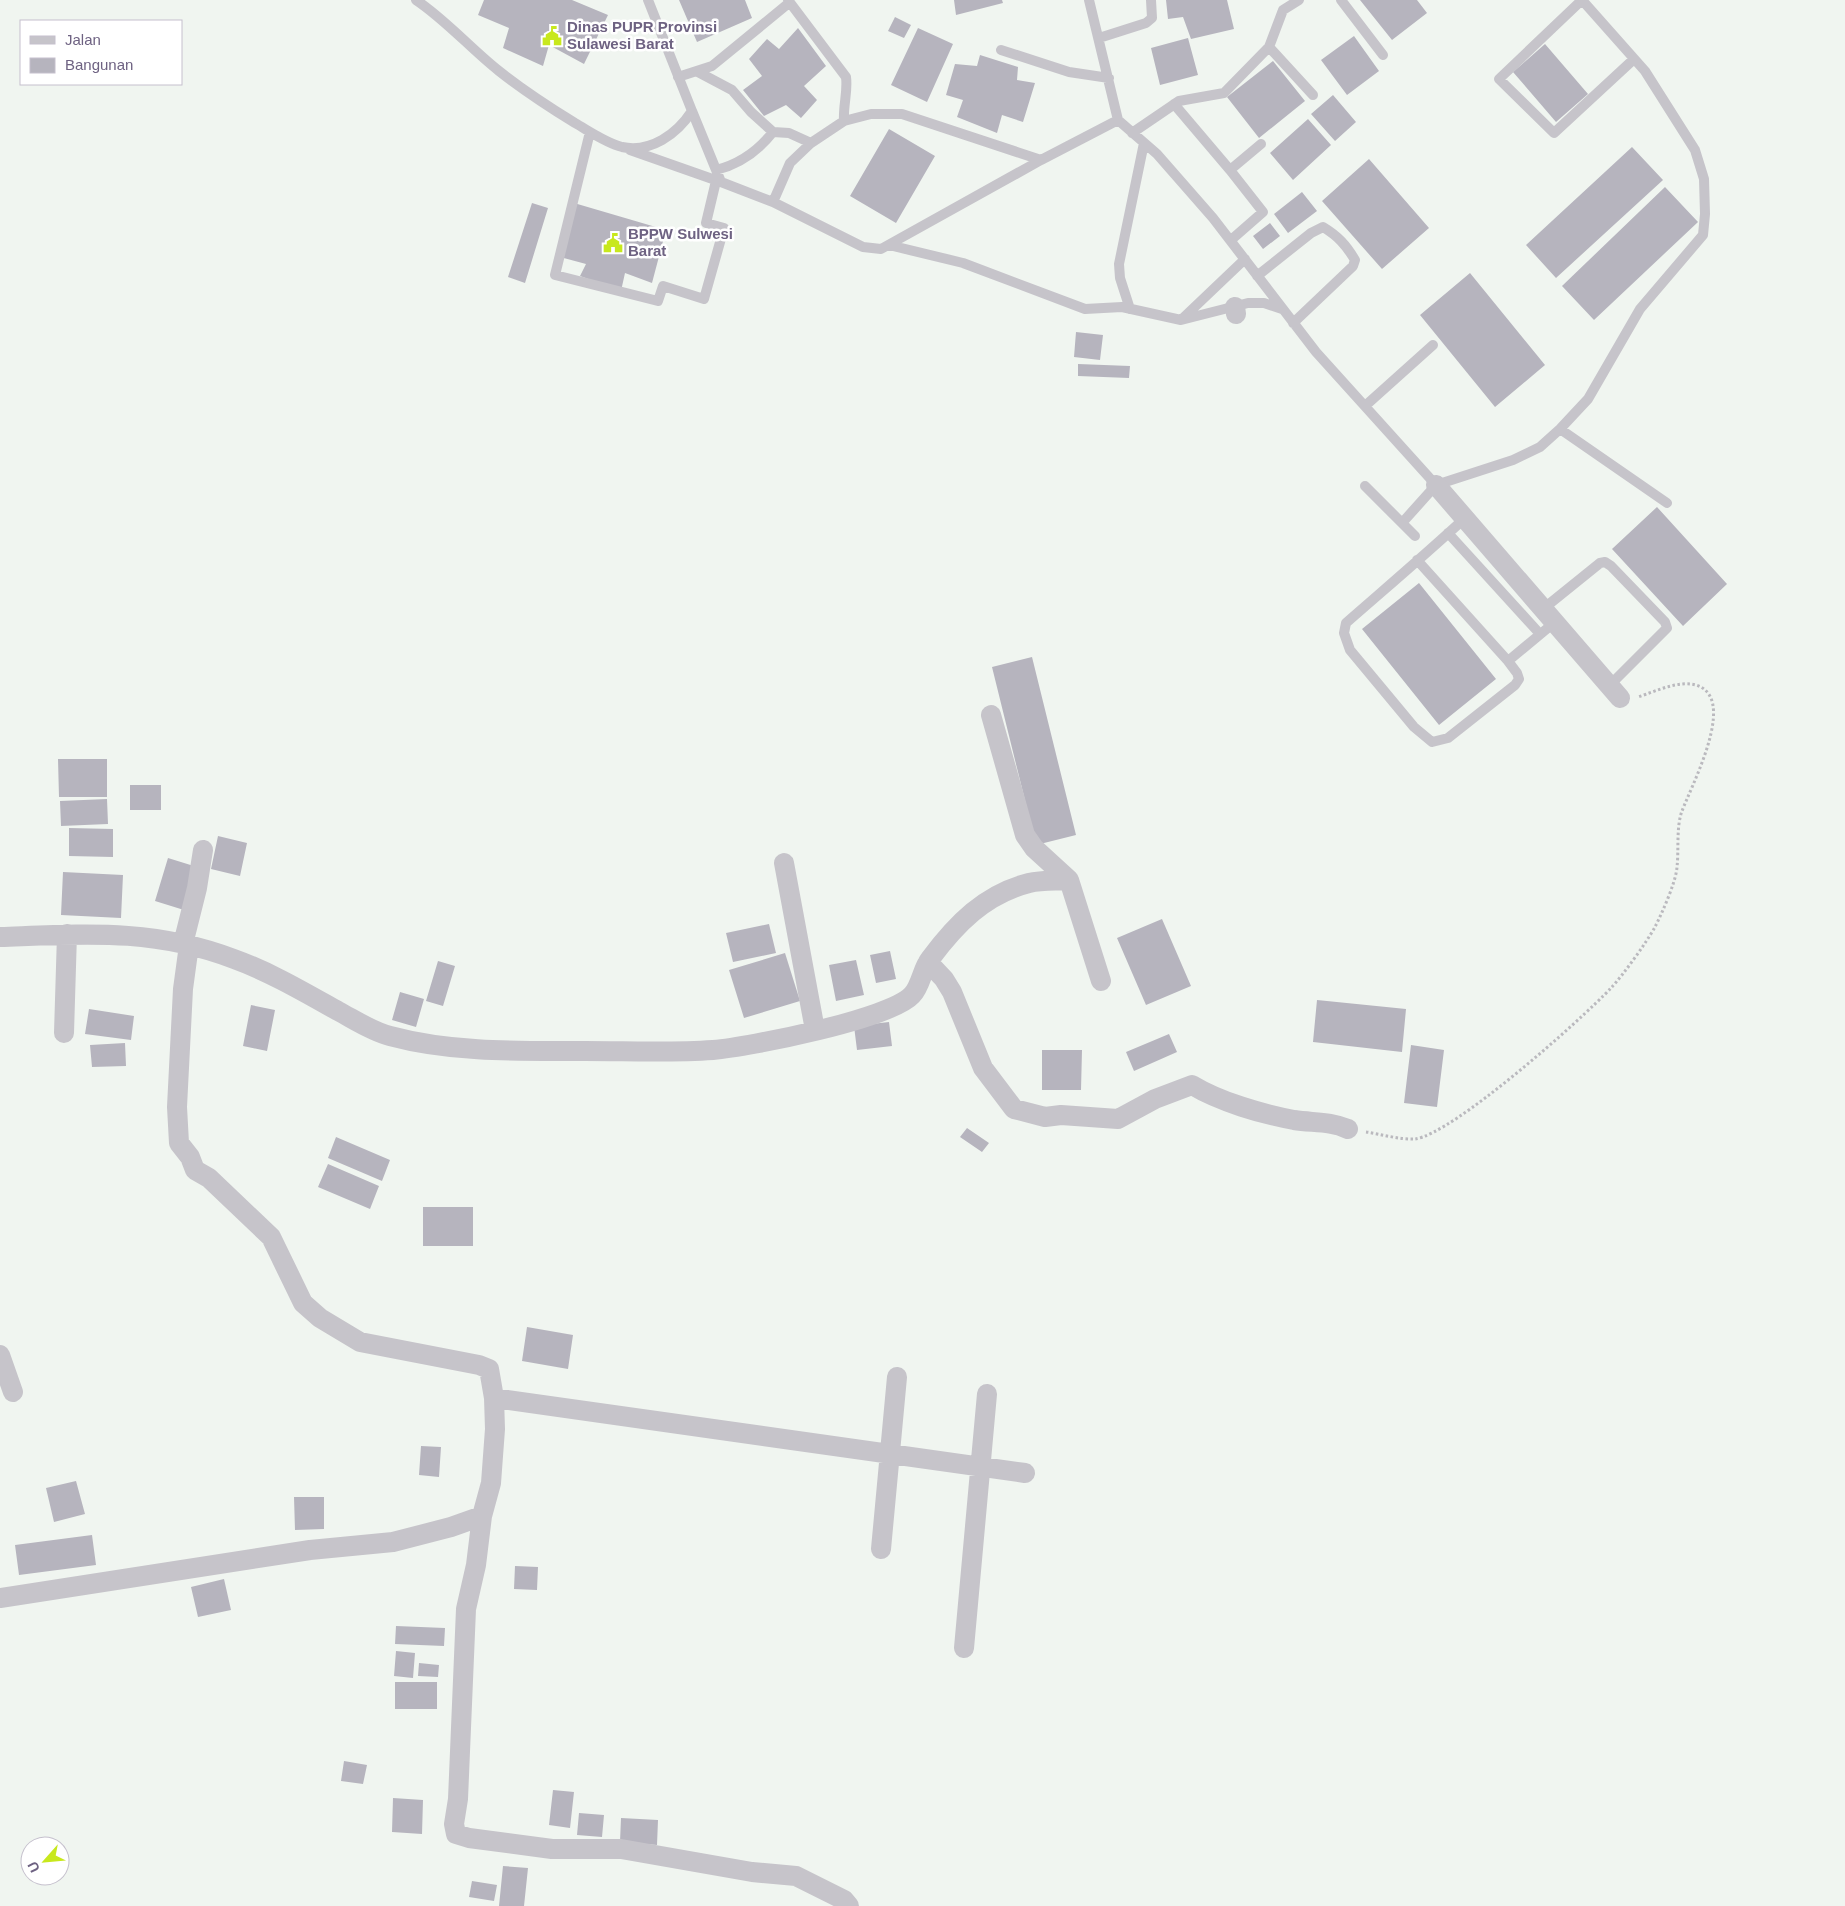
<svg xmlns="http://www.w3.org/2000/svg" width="1845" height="1906" viewBox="0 0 1845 1906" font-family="Helvetica,sans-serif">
<rect width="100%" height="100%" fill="#f0f5f0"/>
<path fill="#b6b4be" d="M484 0H572L608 15 584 64 549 45 543 66 503 48 509 28 478 15Z
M679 0H745L752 18 697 42Z
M954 0H1002L1003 3 956 15Z
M1166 0H1227L1234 29 1191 39 1183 17 1168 19Z
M1360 0H1417L1427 13 1392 40Z
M895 17 911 25 904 38 888 31Z
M798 28 826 66 804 86 817 100 801 118 786 105 764 116 743 90 762 76 749 59 767 39 779 49Z
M918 28 953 44 927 102 891 85Z
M1354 36 1379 71 1347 95 1321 60Z
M1188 38 1198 75 1160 85 1151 48Z
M1545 44 1588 94 1556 122 1513 72Z
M980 55 1018 67 1017 80 1035 83 1023 122 1002 115 997 133 957 117 963 100 946 95 955 64 977 66Z
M1273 61 1305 101 1259 138 1227 97Z
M1333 95 1356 122 1335 141 1311 114Z
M1308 119 1331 145 1293 180 1270 153Z
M889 129 935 156 896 223 850 196Z
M1632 147 1663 180 1556 278 1526 245Z
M1369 159 1429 228 1382 269 1322 201Z
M1665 187 1698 222 1594 320 1562 286Z
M1302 192 1317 211 1288 233 1274 214Z
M532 203 548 208 525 283 508 277Z
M574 203 666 230 652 283 625 273 621 291 580 276 586 264 560 257Z
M1270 223 1280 236 1263 249 1253 236Z
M1470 273 1545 365 1495 407 1420 315Z
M1076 332 1103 335 1100 360 1074 357Z
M1078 364 1130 366 1129 378 1078 376Z
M1657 507 1727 584 1683 626 1612 549Z
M1419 583 1496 679 1439 725 1362 629Z
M1032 657 1076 835 1036 845 992 667Z
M58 759H107V797H59Z
M130 785H161V810H130Z
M107 799 108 824 61 826 60 801Z
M69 828 113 829V857L69 856Z
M218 836 247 843 240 876 211 869Z
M168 858 197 867 184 910 155 901Z
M63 872 123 875 121 918 61 915Z
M1162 919 1191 986 1146 1005 1117 938Z
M769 924 776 953 733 962 726 933Z
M890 951 896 979 876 983 870 955Z
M785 953 800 1001 744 1018 729 970Z
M856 960 864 995 836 1001 829 965Z
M438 961 455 966 443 1006 426 1001Z
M400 992 424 999 416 1027 392 1020Z
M1317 1000 1406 1009 1402 1052 1313 1042Z
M251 1005 275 1010 267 1051 243 1046Z
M89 1009 134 1016 131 1040 85 1034Z
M889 1022 892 1046 857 1050 854 1026Z
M1169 1034 1177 1052 1134 1071 1126 1052Z
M125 1043 126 1066 92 1067 90 1045Z
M1411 1045 1444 1050 1437 1107 1404 1103Z
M1042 1050H1082L1081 1090H1042Z
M967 1128 989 1143 982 1152 960 1137Z
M336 1137 390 1160 382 1181 328 1158Z
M328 1164 379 1186 370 1209 318 1187Z
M423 1207H473V1246H423Z
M527 1327 573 1335 568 1369 522 1361Z
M421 1446 441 1447 439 1477 419 1475Z
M76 1481 85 1514 54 1522 46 1488Z
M294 1497H324V1529L295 1530Z
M92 1535 96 1565 19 1575 15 1545Z
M515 1566 538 1567 537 1590 514 1589Z
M224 1579 231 1610 198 1617 191 1587Z
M396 1626 445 1628 444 1646 395 1644Z
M396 1651 415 1653 413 1678 394 1676Z
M419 1663 439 1665 438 1677 418 1676Z
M395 1682H437V1709H395Z
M344 1761 367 1765 363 1784 341 1781Z
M553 1790 574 1792 570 1828 549 1825Z
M393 1798 423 1800 422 1834 392 1832Z
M579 1813 604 1815 602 1837 577 1835Z
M621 1818 658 1820 657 1845 620 1842Z
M503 1866 528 1868 524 1906H499Z
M472 1881 497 1885 494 1901 469 1897Z"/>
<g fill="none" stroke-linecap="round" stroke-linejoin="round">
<path stroke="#bab9be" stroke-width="3" stroke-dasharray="2.5 2.5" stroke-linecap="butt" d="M1366 1132C1381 1134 1400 1140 1415 1139 1453 1134 1581 1020 1611 988 1624 974 1646 943 1655 927 1662 913 1676 882 1677 867 1679 850 1676 827 1682 811 1692 785 1727 718 1708 693 1692 673 1657 691 1638 697"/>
<path stroke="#c6c4ca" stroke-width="10" d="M416 0C446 20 471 49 499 71 523 90 549 107 575 123 589 131 606 143 622 147 651 153 677 134 692 111L648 0
M788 0 846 77C848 92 843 105 844 121
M1089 0 1118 120 1157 154 1213 218 1316 352 1436 485
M1341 0 1383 55
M1582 0 1499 79 1554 133 1634 59
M1099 38 1146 23 1152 18 1151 0
M1269 47 1313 95
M1001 50 1069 72 1109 78
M698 72 732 90 751 112 773 132C758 151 740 164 716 170
M678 77 712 66 789 3
M1174 104 1230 170
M692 111 721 182 773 202 863 247 881 249 1041 160 1118 120
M590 132 555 275 658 301 663 286 704 299 724 228 706 223 716 181
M773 132 789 133 811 143
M1132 133 1179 101 1224 93 1269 47 1283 10 1299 0
M630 150 721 182
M773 202 790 163 811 143 844 121 871 114H902L1041 160
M1231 240 1263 212 1230 170 1261 144
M889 245 963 263 1085 309 1122 307 1181 320 1248 303H1264L1282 309
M1257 276 1311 233 1323 227C1338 236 1346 245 1355 260L1353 266 1293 323
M1130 309 1120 278 1119 264 1144 143
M1182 319 1245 259
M1365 406 1433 345
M1560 429 1667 503
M1365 486 1415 536
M1402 523 1436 485 1513 460 1540 447 1560 429 1588 399 1640 309 1703 235 1705 214 1704 179 1695 150 1645 71 1582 0
M1448 533 1540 634
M1417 560 1508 661 1517 673 1519 679 1515 685 1448 738 1432 742 1414 727 1350 650 1344 633 1346 623C1386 588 1426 554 1465 518
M1543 609 1600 563 1605 562 1611 566 1665 622 1667 628 1609 686
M1508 661 1555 622"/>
<path stroke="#c6c4ca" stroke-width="20" d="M1235 307 1236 314
M1436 485 1620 698
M784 863 815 1030
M1069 880 1101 981
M0 937C84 934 153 928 234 959 270 972 304 992 338 1011 355 1020 371 1031 390 1036 453 1053 521 1051 585 1051 628 1051 671 1053 713 1050 749 1047 890 1019 912 995 921 986 922 969 930 959 956 924 985 894 1029 883 1042 880 1056 881 1069 880L1034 848 1025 835 991 715
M183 944 197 888 203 850
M189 945 183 989 177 1107 179 1143 190 1157 195 1170 209 1178 271 1237 303 1303 320 1318 360 1342 479 1365 489 1369 494 1398 495 1429 491 1483 482 1516 476 1565 466 1609 458 1799 454 1824 456 1834 469 1838 552 1849H621L752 1872 796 1876 844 1900 849 1906
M928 962 944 979 952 992 983 1068 1014 1109 1045 1117 1061 1115 1118 1119 1155 1099 1192 1085C1220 1102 1262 1114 1294 1120 1313 1123 1330 1121 1348 1129
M64 1033 67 934
M0 1355 13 1392
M494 1398 1025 1473
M881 1549 897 1377
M0 1598 310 1550 393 1542 451 1527 482 1516
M964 1648 987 1394"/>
</g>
<defs>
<symbol id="civic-bare" viewBox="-9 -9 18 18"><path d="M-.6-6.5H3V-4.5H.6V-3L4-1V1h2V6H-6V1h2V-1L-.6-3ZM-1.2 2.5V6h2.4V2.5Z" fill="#c8e81d" stroke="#fff" stroke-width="2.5" paint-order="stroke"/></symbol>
</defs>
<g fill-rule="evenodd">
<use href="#civic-bare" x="538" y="22" width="28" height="28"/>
<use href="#civic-bare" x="599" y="229" width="28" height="28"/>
</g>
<g text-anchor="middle" stroke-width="5" stroke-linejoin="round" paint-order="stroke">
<g font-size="15" font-weight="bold" fill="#6e6282" stroke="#fff" text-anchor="start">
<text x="567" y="32">Dinas PUPR Provinsi<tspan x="567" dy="17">Sulawesi Barat</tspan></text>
<text x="628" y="239">BPPW Sulwesi<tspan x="628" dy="17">Barat</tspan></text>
</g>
</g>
<rect x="20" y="20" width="162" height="65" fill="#ffffff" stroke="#c5c0cd"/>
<rect x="30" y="36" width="25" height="8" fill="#c6c4ca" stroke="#c5c0cd"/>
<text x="65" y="45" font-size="15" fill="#6e6282">Jalan</text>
<rect x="30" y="58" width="25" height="15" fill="#b6b4be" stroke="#c5c0cd"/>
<text x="65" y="70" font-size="15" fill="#6e6282">Bangunan</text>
<g transform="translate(45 1861) rotate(243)"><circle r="24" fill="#ffffff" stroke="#c5c0cd"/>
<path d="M0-4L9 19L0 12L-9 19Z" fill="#c8e81d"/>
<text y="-8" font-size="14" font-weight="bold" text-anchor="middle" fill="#6e6282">U</text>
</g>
</svg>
